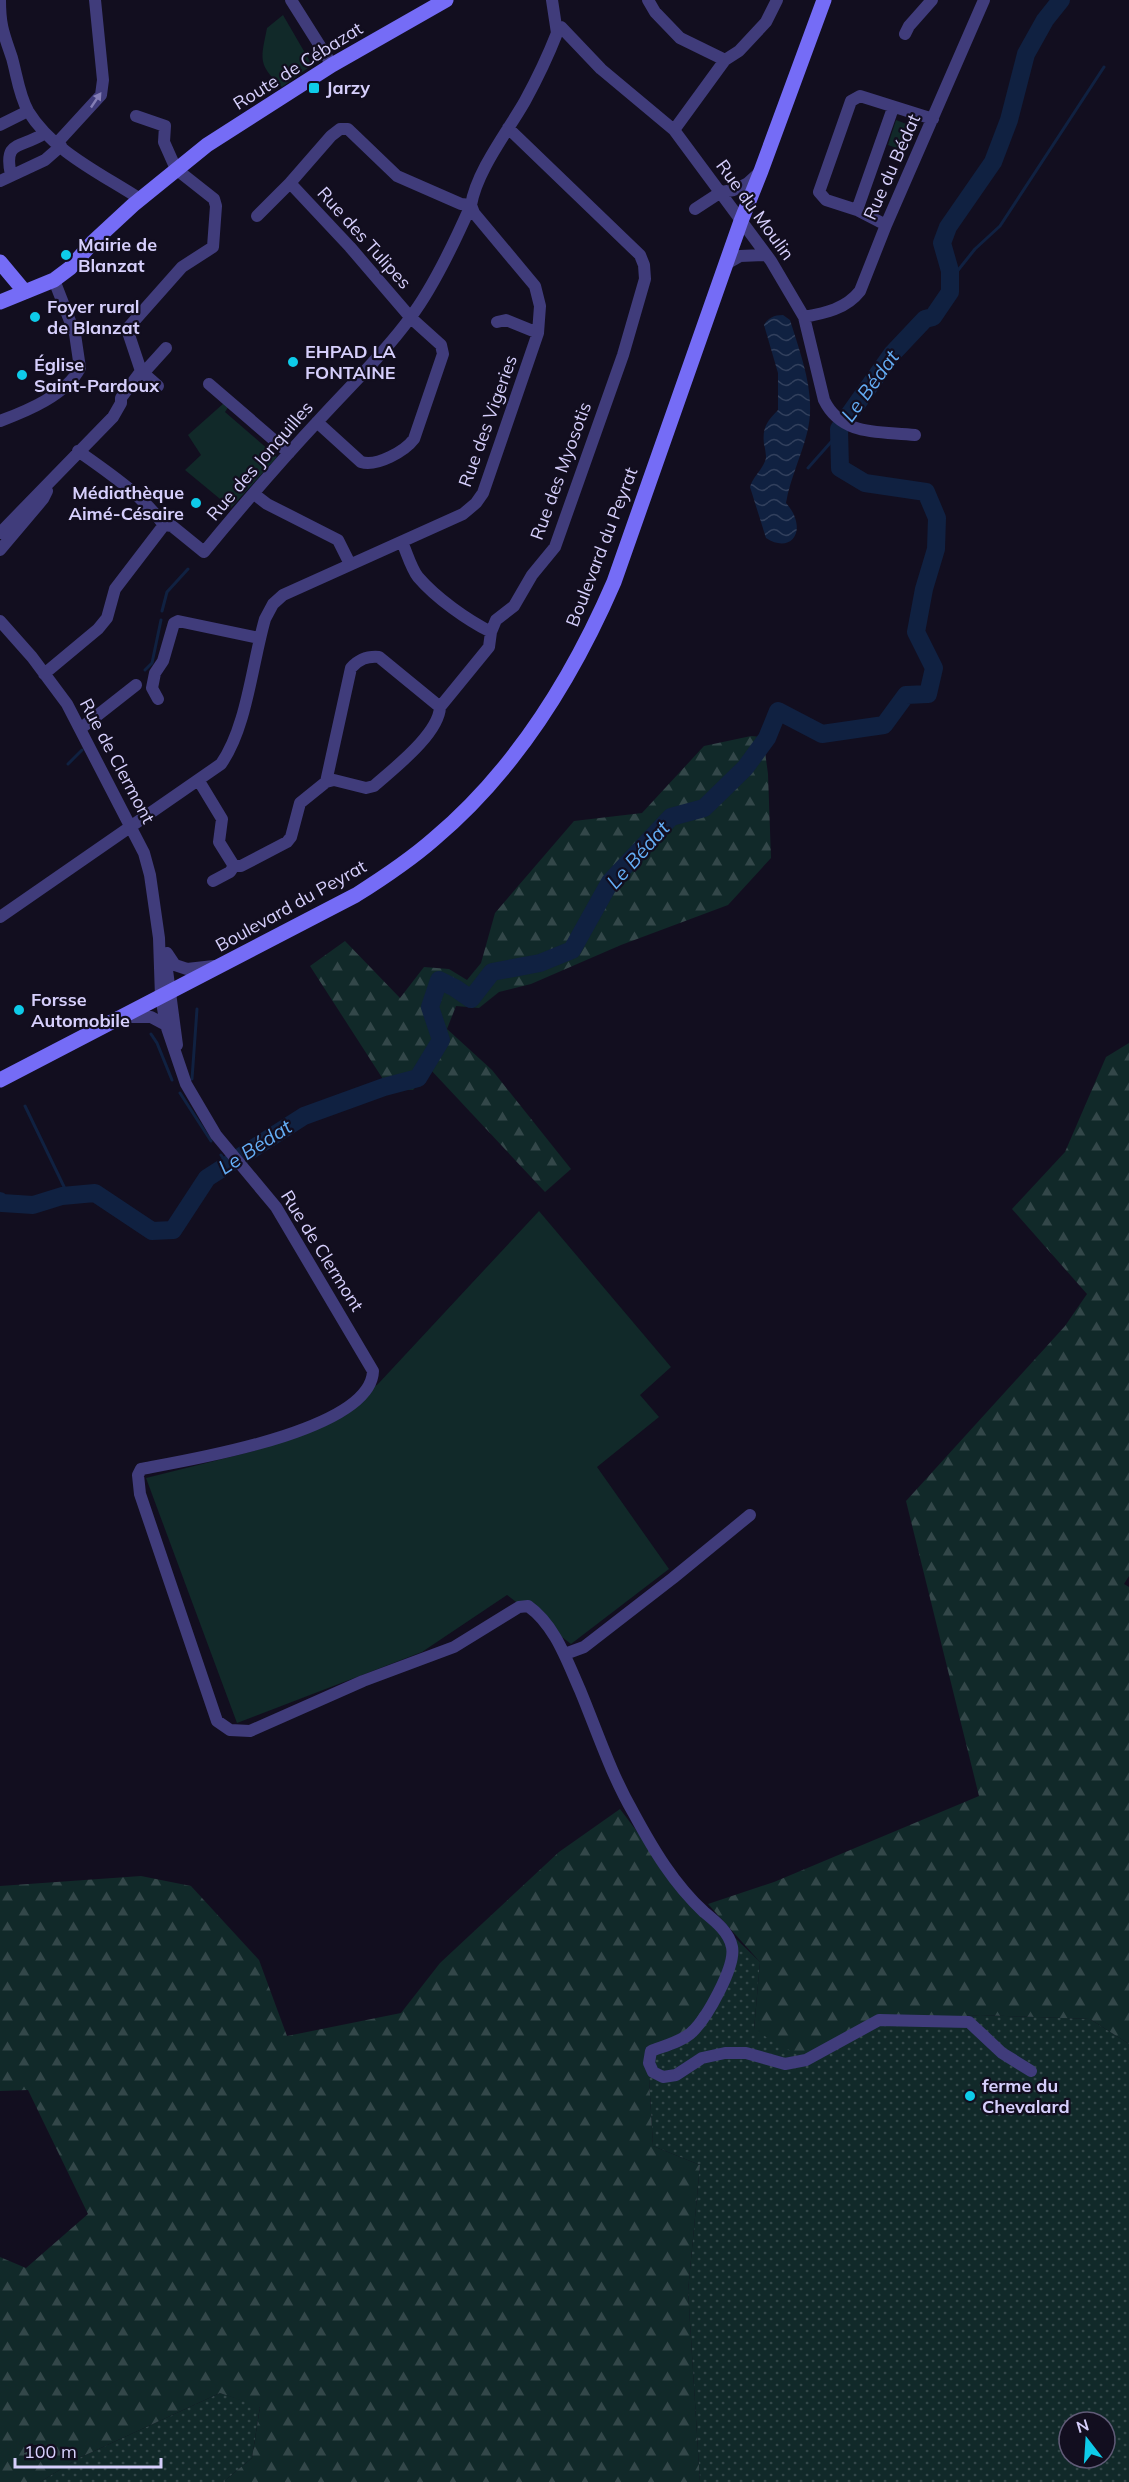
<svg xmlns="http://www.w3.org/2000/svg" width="1129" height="2482" viewBox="0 0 1129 2482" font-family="Mulish,sans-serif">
<defs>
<pattern id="grass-dots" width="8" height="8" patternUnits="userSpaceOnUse" patternTransform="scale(1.5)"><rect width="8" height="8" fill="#112929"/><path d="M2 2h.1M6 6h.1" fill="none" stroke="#334749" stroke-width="1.8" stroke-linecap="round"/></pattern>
<pattern id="forest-firs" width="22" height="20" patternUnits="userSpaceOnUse" patternTransform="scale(1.5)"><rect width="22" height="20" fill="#112929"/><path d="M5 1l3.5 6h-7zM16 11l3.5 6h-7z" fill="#334749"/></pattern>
<pattern id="water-waves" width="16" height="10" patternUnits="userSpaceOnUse" patternTransform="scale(1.5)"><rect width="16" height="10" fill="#102141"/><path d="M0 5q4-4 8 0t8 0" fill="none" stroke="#32405d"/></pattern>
</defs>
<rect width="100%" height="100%" fill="#120e1f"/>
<path fill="url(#grass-dots)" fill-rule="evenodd" d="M726 1929 760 1962 754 2030 980 2015 1090 2019 1129 2044V2482H700L688 2291 700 2165 653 2146 648 2061ZM1069 2422H1105V2458H1069Z
M220 2393 260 2406 252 2458 223 2482H40L79 2458Z"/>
<path fill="url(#forest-firs)" d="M751 736 763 737 768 774 771 858 728 905 621 945 531 984 499 992 479 1008 456 1006 447 1029 492 1070 571 1169 545 1192 430 1069 413 1090H390L310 966 345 941 400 998 424 967 449 969 467 980 481 963 495 913 574 821 642 813 704 746Z
M1129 1043V1576L1124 1584 1129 1587V2044L1090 2019 980 2015 879 2022 805 2059 754 2030 760 1962 708 1904 774 1882 979 1796 906 1501 1065 1326 1087 1294 1012 1209 1065 1152 1106 1057Z
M620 1809 673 1879 737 1948V1966L691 2033 655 2048 648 2061 653 2146 700 2165 688 2291 700 2482H223L252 2458 260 2407 220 2393 79 2458 40 2482H0V2257L26 2268 88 2214 28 2090 0 2091V1886L141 1876 191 1886 259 1960 287 2036 401 2013 440 1963 559 1852Z"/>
<path fill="#112929" d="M283 15 312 65 282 87C257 64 261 59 267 28Z
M896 120 909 125 900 149 888 145Z
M224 403 229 406 225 412 277 457 231 508 185 470 201 455 188 435Z
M539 1211 671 1367 640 1395 659 1417 597 1467 669 1569 571 1644 507 1595 422 1652 237 1723 146 1478 254 1451 338 1416 378 1384Z"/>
<path fill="url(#water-waves)" d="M783 315 790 320C801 356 817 395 807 433 801 457 790 479 786 503 809 529 792 555 766 538L750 487C753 476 763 470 766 458 766 454 765 448 764 444 762 428 767 421 778 410V373L764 325C768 318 774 315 783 315Z"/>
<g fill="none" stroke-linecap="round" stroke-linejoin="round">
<path stroke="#102141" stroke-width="3" d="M951 279 975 249 1000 226 1104 67
M808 468 839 433
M162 611 167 592 188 569
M145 670 152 663 161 620
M68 764 82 750
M151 1034 157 1043 172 1080
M192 1079 197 1009
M180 1093 211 1141
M25 1106 68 1195
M221 1155 226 1162 232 1157"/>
<path stroke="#102141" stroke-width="18" d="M0 1201 2 1203 33 1205 62 1196 95 1193 152 1231 173 1230 207 1178 304 1116 384 1087 418 1078 441 1040 430 1007 439 980 455 988 471 999 492 972 540 963 572 950 610 882 671 817 704 808 745 768 767 738 778 711 822 734 884 725 906 695 928 694 934 668 916 632 924 589 936 549 937 518 926 492 865 483 840 468 839 429 892 354 925 319 933 317 950 292V271L942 243 948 227 993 162 1009 120 1026 54 1045 20 1061 0"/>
<path stroke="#403c7b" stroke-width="12" d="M0 0C0 27 4 34 12 58 17 76 19 95 28 111 53 152 102 174 140 199
M291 0 332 65
M552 0 557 33 561 27 601 69 674 130 771 261 804 317 824 400C842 437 880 431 915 435
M648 0 655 12 680 38 725 60
M905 34 909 26 932 0
M0 125 28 111
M674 130 725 60 739 51 766 22 777 0
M57 143 101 95 103 80 95 0
M11 175C3 139 21 149 45 133
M0 181 45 160 61 146
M695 209 721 192 734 190 748 183 760 172
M857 210 893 108
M257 216 290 183
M886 225 857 210 826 200 819 192 851 101 860 96 933 119
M726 264 740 256 766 255
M804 317C825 313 846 309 860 291L886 225 984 0
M497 322 506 320 538 333
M209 384 289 453
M158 386 141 371 147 369 166 348
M0 421C27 411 66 395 80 368L75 334 54 280
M78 451C109 473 142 495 164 525
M254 494 267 504 338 540 350 564
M164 525 172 526 204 552C241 507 279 463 319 420 349 387 383 355 410 318 432 289 456 239 471 205L461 204 397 176 348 129H340L331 136 290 183 350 247 411 318 441 345 443 354 414 439C405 451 377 467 361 462L317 422
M0 533 113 417 121 403V398L141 371 127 329 182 267 213 247 216 206 214 199 176 169 164 142 165 126 136 116
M402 542C407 553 411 568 418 577 436 598 467 620 491 632
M0 550 43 499 47 491
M0 621 32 657 67 704 144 853 150 875 159 938 161 997 166 1025 186 1084 216 1135 276 1207 373 1371C371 1431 189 1460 141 1469L138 1475 140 1494 217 1721 230 1730 250 1731 363 1681 454 1647 519 1607 528 1606C555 1625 567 1661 580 1690 597 1731 611 1774 633 1812 653 1849 673 1883 704 1912 715 1921 729 1932 732 1947 736 1966 707 2018 692 2032 683 2041 664 2046 651 2051L649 2063 653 2072 663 2077 676 2075 702 2058 725 2053H746L785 2064 806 2060 879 2020 969 2022 1002 2053 1031 2071
M44 674 98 629 107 618 115 589 164 525
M158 699 152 688 155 673 163 661 174 623 178 621 259 638
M80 729 136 685
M199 781 222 819 219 842 234 866H241L287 842 291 837 300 803 326 782 334 780 366 788 374 786C393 769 439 734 440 707L489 647 491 632 496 620 514 606 532 575 555 547 623 355 645 279 644 265 640 255 508 128
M326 782 351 668C359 659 367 656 379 657L440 707
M213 881 230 872 234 866
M0 917 221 764C247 727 252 664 265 619L273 604 283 595 463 514 476 503 483 493 538 333 540 306 535 286 474 213 471 205C477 170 508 131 525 101 537 79 548 56 557 33
M167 953 175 965 187 969 214 966
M165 955 177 1045
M124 1017H151L166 1025
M565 1654 584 1647 673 1578 750 1515"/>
<path stroke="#756cf6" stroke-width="15" d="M0 262 25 292
M0 302 54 280 70 268 93 242 133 205 207 145 332 65 446 0
M0 1080 356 895C383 878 410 860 434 839 516 770 572 679 614 582L741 221 761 171 824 0"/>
</g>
<defs><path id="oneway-solid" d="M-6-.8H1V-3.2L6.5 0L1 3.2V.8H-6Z" transform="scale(1.5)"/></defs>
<use fill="#847eb5" href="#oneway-solid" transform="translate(96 100) rotate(-56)"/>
<g fill="#0ecbe9" stroke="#120e1f" stroke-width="2">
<rect x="308" y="82" width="12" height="12" rx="3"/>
<circle cx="66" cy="255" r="6"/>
<circle cx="35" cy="317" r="6"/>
<circle cx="293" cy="362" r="6"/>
<circle cx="22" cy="375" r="6"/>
<circle cx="196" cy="503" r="6"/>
<circle cx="19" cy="1010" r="6"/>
<circle cx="970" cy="2096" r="6"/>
</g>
<g text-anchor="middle" stroke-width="4.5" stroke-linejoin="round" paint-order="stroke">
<g font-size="18" fill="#d6cffc" stroke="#120e1f">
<text transform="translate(298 66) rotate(-32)" y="6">Route de Cébazat</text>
<text transform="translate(892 167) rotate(-66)" y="6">Rue du Bédat</text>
<text transform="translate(755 210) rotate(54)" y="6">Rue du Moulin</text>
<text transform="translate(364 238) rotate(48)" y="6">Rue des Tulipes</text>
<text transform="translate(488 421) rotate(-70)" y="6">Rue des Vigeries</text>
<text transform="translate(260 461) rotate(-49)" y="6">Rue des Jonquilles</text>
<text transform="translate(561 471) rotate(-70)" y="6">Rue des Myosotis</text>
<text transform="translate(602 547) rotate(-69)" y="6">Boulevard du Peyrat</text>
<text transform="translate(117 761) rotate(62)" y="6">Rue de Clermont</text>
<text transform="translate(291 906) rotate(-29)" y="6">Boulevard du Peyrat</text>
<text transform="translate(322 1251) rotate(58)" y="6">Rue de Clermont</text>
</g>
<g font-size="18" font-weight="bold" fill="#d6cffc" stroke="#120e1f" text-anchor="start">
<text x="326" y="94">Jarzy</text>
<text x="78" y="251">Mairie de<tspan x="78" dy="21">Blanzat</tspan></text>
<text x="47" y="313">Foyer rural<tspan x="47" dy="21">de Blanzat</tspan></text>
<text x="305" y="358">EHPAD LA<tspan x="305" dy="21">FONTAINE</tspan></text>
<text x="34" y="371">Église<tspan x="34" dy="21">Saint-Pardoux</tspan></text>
<text x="184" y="499" text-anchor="end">Médiathèque<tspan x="184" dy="21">Aimé-Césaire</tspan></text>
<text x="31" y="1006">Forsse<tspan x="31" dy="21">Automobile</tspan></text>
<text x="982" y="2092">ferme du<tspan x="982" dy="21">Chevalard</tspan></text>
</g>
<g font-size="20" font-style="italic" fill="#64adf5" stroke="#120e1f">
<text transform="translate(870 386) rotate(-54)" y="7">Le Bédat</text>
<text transform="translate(638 855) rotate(-48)" y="7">Le Bédat</text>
<text transform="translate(255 1147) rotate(-33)" y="7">Le Bédat</text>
</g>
</g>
<g transform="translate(1087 2440) rotate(343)"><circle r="28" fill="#120e1f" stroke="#605b77" stroke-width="1.5"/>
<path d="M0-4.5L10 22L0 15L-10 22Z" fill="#0ecbe9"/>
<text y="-9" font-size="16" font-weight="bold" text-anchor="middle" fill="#d6cffc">N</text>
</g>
<path d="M15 2458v9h146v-9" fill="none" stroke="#d6cffc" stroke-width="3"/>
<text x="24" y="2458" font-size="18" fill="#d6cffc" stroke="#120e1f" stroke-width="4.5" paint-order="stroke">100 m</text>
</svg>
